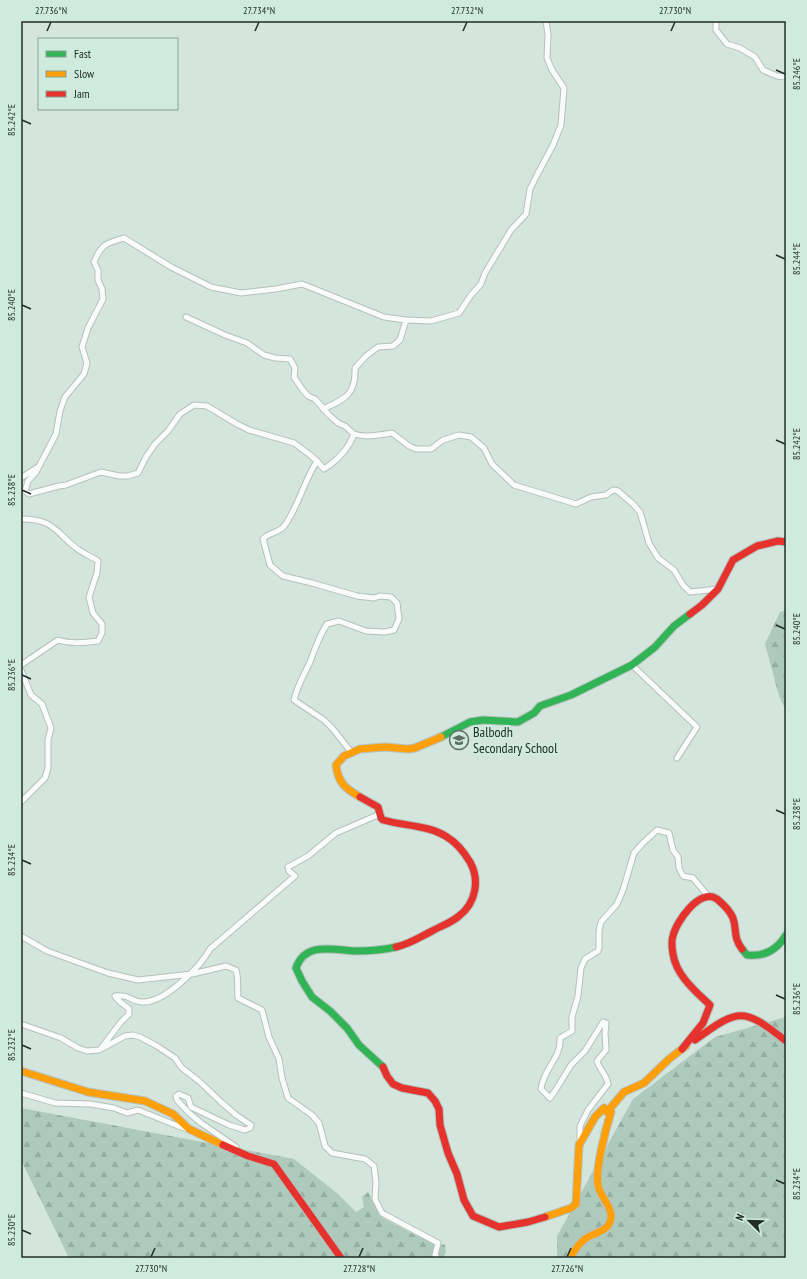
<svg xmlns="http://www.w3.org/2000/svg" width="807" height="1279" viewBox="0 0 807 1279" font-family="'PT Sans Narrow',sans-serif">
<defs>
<pattern id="forest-firs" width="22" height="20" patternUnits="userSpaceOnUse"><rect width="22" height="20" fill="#adcabd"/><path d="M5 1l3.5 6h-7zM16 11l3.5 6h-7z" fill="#95aea2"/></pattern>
</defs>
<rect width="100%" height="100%" fill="#d4e5dd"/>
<path fill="url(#forest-firs)" d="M786 610V711L779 696 765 644 780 612Z
M786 1017V1258H557V1236L633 1099 715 1037Z
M21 1108 294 1159 338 1194 356 1212 364 1207 362 1197 368 1192 381 1217 415 1235 445 1245 446 1252 443 1258H69L21 1160Z"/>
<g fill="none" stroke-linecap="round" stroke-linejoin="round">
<defs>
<path id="street" d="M716 21V30L727 44 740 48 755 57 763 70 777 76 786 77
M186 317 225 335 247 343 264 355 275 358 290 359 295 368 294 377 302 389 308 396 315 399 329 415 338 423 345 426 354 434
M323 409C345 399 356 395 355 368L366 356 378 347 393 346 400 340 406 320
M317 461 324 469C338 460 348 450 354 434 366 438 380 435 392 433L409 446 416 449H431L443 440 459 435 471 437 484 448 492 464 514 485 576 504 591 497 606 495 613 490 618 491 633 504 640 512 649 543 658 558 674 570 683 585 690 592 718 589
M21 478 38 467
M21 519C56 519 55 533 79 550 85 554 92 557 98 561L97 573 89 597 93 613 102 624V633L98 641C84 643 70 644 58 640L21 665
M632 665 697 727 677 758
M21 670 31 695 42 704 51 728 48 740V768L45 778 21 802
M351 752 333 729 324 720 294 700C297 686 304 675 310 662 315 649 319 636 327 624L339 621 366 631 385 632 394 630 399 619 397 603 391 597 380 596 374 598 357 596 312 583 283 576 270 565 263 539C270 531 279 534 285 525 299 505 304 481 317 461L309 454 294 443 249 430 237 424 207 406 194 405 180 414 168 431 155 444 146 457 138 473 128 476H119L101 472 66 485 59 486 29 494 25 491 28 481 36 472 56 434 60 411 65 397 84 374 87 363 82 347 88 328 103 299 102 289 98 280V270L94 262C102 243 106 244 124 238L171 267 211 287 241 293 276 289 302 284 384 317 406 320 431 321 459 313 471 295 481 284 485 273 511 230 526 214 530 189 537 175 553 145 561 125 564 88 552 70 547 58 548 35 546 21
M21 936 47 951 108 973 138 980 192 974 226 966 236 970C239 979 237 988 238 998L262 1010 269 1037 279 1059 282 1078 288 1098 312 1115 319 1123 325 1146 332 1153 365 1159 374 1166 376 1182 375 1199 382 1213 438 1243 435 1255 437 1258
M21 1024 61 1038 78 1048 87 1051 99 1050 125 1036 133 1035 140 1037 157 1046 175 1058 182 1068 199 1081 221 1102 236 1115 251 1125 250 1128 245 1130 229 1125 191 1107 188 1098 179 1094 176 1096 177 1100 188 1112 201 1123 236 1147
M102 1047 121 1022 129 1014V1009C125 1005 117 1001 115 996 129 994 130 1001 141 1002 164 1004 200 967 210 949L295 876 289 871 288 867 308 856 336 833 380 814
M21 1093 55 1103 90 1104 114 1108 127 1113 138 1110 178 1126 188 1129
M580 1142V1126L588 1110 608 1084C607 1075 599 1069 597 1061L606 1050 605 1033 606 1023 603 1022 585 1051 571 1065 555 1091 550 1098 541 1089C543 1069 562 1057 560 1038L572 1031V1017L578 996 581 968 585 959 598 951 599 947V931L601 922 617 904 623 890 634 853 642 844 657 830 669 833 673 850 678 857 679 868 683 876 693 878 709 897"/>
<path id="fast" d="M441 737 470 722 483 720 518 722 534 713 540 706 571 695 632 665 655 647 674 626 690 614
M742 949 747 955C764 957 777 950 786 935
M383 1067 359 1045 347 1028 330 1011 312 997 302 981 296 968C305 941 334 950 356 951 369 951 383 950 396 947"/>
<path id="slow" d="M360 797C346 789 338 783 336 765L344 756 360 749 385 747 408 749 415 748 441 737
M21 1071 88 1092 145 1101 173 1114 189 1129 223 1145
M607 1112 624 1092 644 1083 669 1059 686 1046
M545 1217 571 1208 576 1204 579 1145 595 1117 604 1108 607 1112H611C606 1128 595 1169 598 1185 600 1198 615 1208 610 1222 606 1232 593 1233 585 1239 578 1244 574 1251 570 1258"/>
<path id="jam" d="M690 614 702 605 718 589 733 560 757 546 778 541 786 542
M360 797 378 807 381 818 383 820C404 826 429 825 447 837 457 843 464 852 470 862 480 880 476 903 459 916 451 923 441 926 432 931 420 937 410 944 396 947
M695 1040C739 1008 743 1007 786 1041
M682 1049 703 1023 710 1005C695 991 676 975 673 954 672 948 671 941 673 936 676 922 700 887 717 899 723 904 730 911 733 918 737 930 733 937 742 949
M383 1067 387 1076 393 1084 402 1088 428 1093 435 1101 439 1109 440 1125 448 1153 457 1174 464 1200 473 1216 499 1227 528 1222 545 1217
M223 1145 248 1156 274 1164 341 1258"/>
</defs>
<use href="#street" stroke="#b4c1ba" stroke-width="7"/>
<use href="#fast" stroke="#b4c1ba" stroke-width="9"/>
<use href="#slow" stroke="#b4c1ba" stroke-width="9"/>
<use href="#jam" stroke="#b4c1ba" stroke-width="9"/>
<use href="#street" stroke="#f9fbfa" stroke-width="5"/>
<use href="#fast" stroke="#30b455" stroke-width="7"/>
<use href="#slow" stroke="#ff9f0a" stroke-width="7"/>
<use href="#jam" stroke="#e5322d" stroke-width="7"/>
</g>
<path fill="none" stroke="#222d28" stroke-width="1.5" d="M47 31 51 22M255 31 259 22M463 31 467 22M671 31 675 22M776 70 785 74M22 120 31 124M776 255 785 259M22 305 31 309M776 440 785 444M22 490 31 494M776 625 785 629M22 675 31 679M776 810 785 814M22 860 31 864M776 995 785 999M22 1045 31 1049M776 1180 785 1184M22 1230 31 1234M151 1257 155 1248M359 1257 363 1248M567 1257 571 1248"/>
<defs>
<symbol id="school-ring" viewBox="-11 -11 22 22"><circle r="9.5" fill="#ceebde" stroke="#606d67" stroke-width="1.5"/><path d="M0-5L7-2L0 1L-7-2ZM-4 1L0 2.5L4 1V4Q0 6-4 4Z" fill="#606d67"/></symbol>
</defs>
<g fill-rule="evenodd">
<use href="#school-ring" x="448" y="729" width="22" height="22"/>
</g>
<g text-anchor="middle" stroke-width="4" stroke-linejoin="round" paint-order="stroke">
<g font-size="14" fill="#222d28" stroke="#ceebde" text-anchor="start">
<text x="473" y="737">Balbodh<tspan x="473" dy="16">Secondary School</tspan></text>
</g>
</g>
<rect width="807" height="1279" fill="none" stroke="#ceebde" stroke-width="44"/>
<rect x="38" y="38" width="140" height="72" fill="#ceebde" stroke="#899f95"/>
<rect x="46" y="51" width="20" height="6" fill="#30b455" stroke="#899f95"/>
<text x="74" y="58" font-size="12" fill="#222d28">Fast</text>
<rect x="46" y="71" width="20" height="6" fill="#ff9f0a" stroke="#899f95"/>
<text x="74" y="78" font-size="12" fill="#222d28">Slow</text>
<rect x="46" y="91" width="20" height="6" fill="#e5322d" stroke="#899f95"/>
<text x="74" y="98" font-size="12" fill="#222d28">Jam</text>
<g transform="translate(749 1221) rotate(293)" stroke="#ceebde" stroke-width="3" paint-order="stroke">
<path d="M0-3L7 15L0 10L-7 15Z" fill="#222d28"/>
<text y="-6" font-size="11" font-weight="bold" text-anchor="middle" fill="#222d28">N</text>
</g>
<rect x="22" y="22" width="763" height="1235" fill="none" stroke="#222d28" stroke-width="1.5"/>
<g font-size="10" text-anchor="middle" fill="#222d28">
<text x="51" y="14">27.736°N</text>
<text x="259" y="14">27.734°N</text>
<text x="467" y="14">27.732°N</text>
<text x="675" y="14">27.730°N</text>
<text transform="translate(796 74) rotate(-90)" y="4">85.246°E</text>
<text transform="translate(11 120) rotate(-90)" y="4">85.242°E</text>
<text transform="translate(796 259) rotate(-90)" y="4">85.244°E</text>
<text transform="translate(11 305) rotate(-90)" y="4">85.240°E</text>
<text transform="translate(796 444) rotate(-90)" y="4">85.242°E</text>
<text transform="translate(11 490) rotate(-90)" y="4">85.238°E</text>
<text transform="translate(796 629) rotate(-90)" y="4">85.240°E</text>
<text transform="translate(11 675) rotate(-90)" y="4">85.236°E</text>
<text transform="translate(796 814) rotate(-90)" y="4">85.238°E</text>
<text transform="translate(11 860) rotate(-90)" y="4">85.234°E</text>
<text transform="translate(796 999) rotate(-90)" y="4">85.236°E</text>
<text transform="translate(11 1045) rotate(-90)" y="4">85.232°E</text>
<text transform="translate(796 1184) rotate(-90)" y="4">85.234°E</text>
<text transform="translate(11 1230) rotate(-90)" y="4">85.230°E</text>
<text x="151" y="1272">27.730°N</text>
<text x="359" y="1272">27.728°N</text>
<text x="567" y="1272">27.726°N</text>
</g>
</svg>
